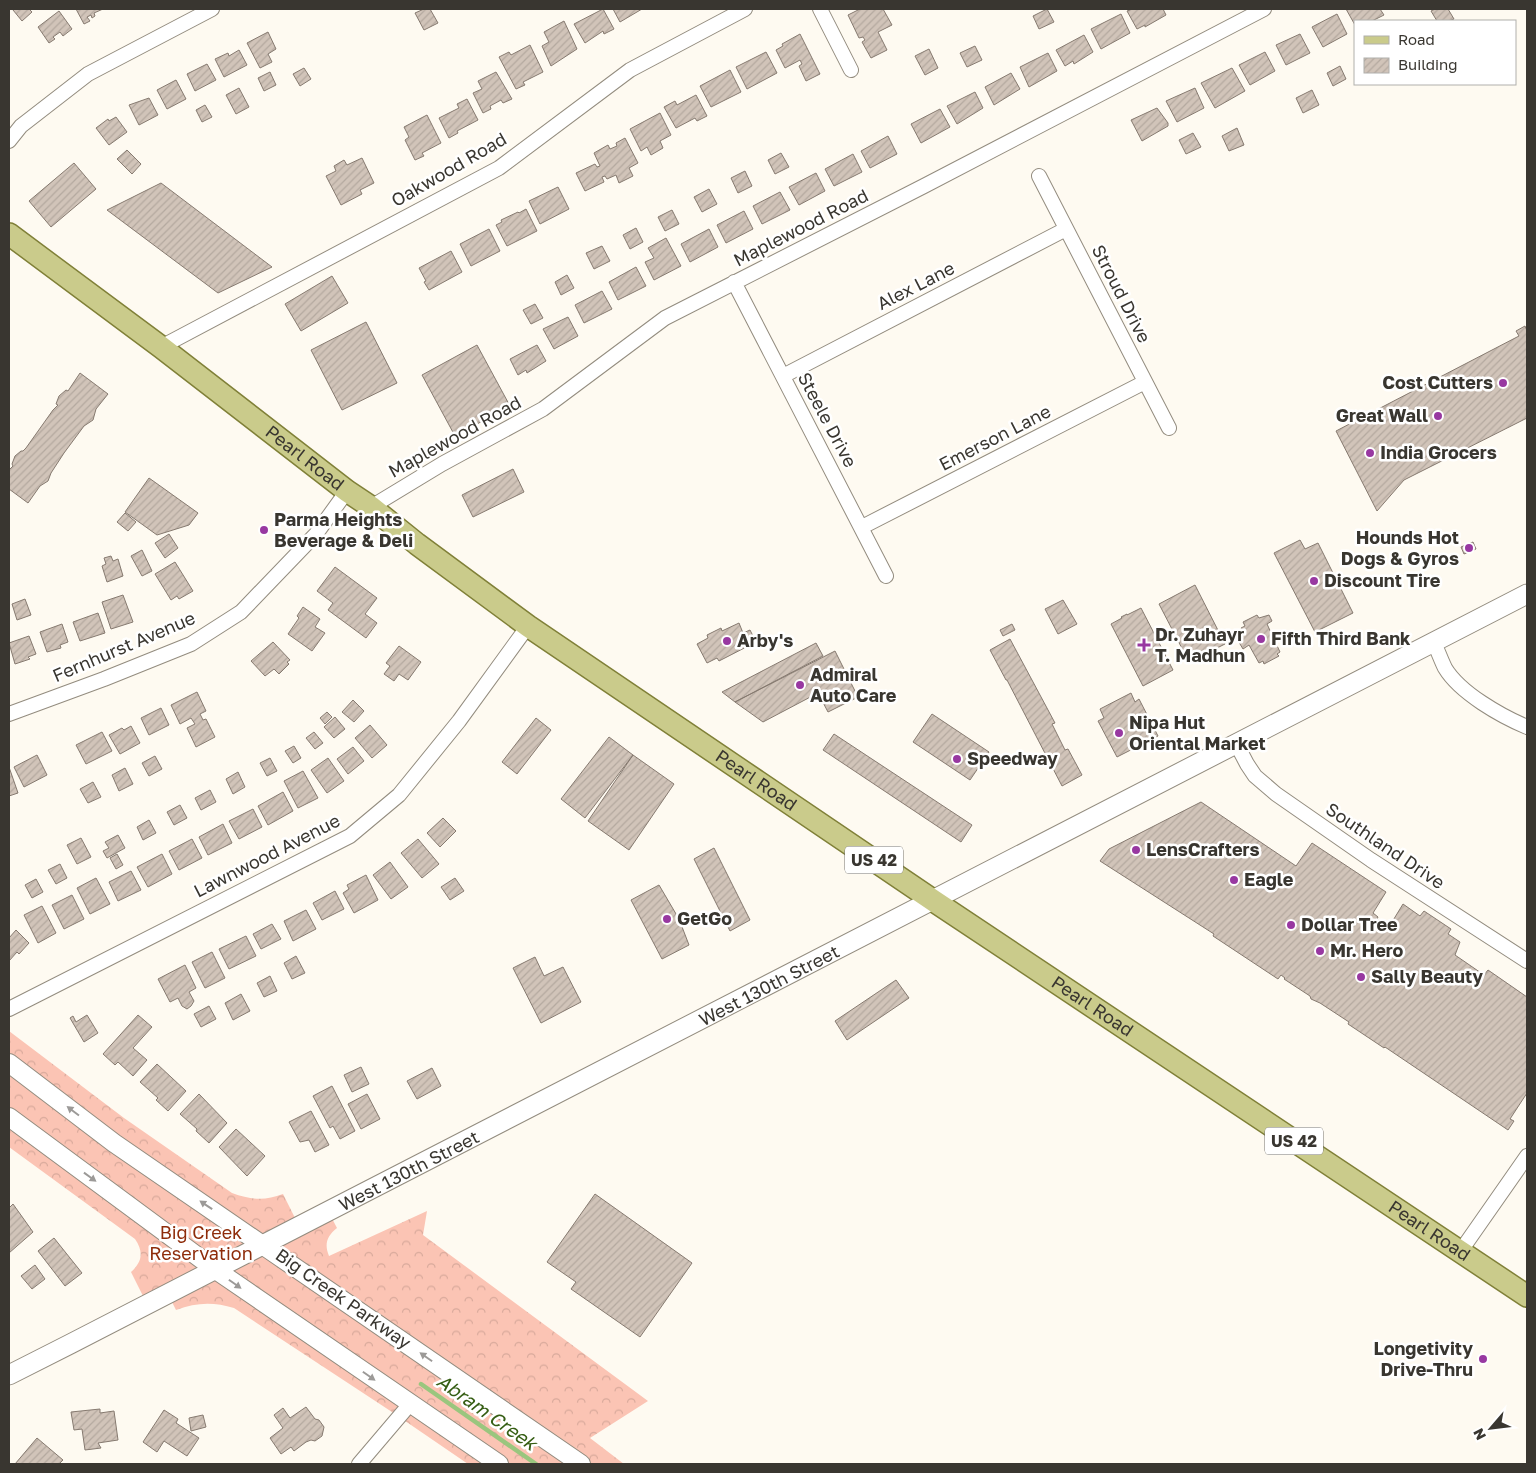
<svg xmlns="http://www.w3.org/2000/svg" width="1536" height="1473" viewBox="0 0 1536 1473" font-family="'Golos Text',sans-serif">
<defs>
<pattern id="forest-crowns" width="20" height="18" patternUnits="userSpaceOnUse" patternTransform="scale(1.25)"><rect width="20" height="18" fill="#fbc4b4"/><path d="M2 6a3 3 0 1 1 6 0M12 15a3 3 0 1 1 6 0" fill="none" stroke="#d8a99b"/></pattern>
<pattern id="building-hatch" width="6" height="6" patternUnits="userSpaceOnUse" patternTransform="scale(1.25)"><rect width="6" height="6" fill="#d1c4b9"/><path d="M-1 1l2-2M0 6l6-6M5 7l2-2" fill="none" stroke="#b4a99f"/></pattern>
</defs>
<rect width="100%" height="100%" fill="#fefaf1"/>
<path fill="url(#forest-crowns)" d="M9 1031 124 1118 232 1193C251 1200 265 1201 283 1194L298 1224 327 1209 337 1228C327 1236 324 1244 329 1256L427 1211 423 1235 648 1401 590 1438 624 1464H468L392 1412 234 1308C214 1302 197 1302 176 1310L167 1292 146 1302 131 1272C142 1262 144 1252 135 1239L9 1147Z"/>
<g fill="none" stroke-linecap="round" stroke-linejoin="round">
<path stroke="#9ac67e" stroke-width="4.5" d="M421 1384 536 1464"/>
</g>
<path fill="url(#building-hatch)" stroke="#867a70" d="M14 9H29L32 12 22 21 13 10Z
M76 9H103L94 13 95 16 92 18 91 15 87 17 90 21 84 24Z
M424 9H430L438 23 424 30 415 13Z
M603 9 614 29 604 34 603 31 585 43 574 24Z
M613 9H642L620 22Z
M860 9H883L892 25 878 32 887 50 871 58 862 42 865 40 863 37 859 38 848 15Z
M1047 9 1054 22 1039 29 1033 16Z
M1132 9H1163L1166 15 1145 27V25L1137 29 1127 11Z
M1346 9H1380L1384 15 1372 21H1355V25Z
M1435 9H1448L1454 19 1449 21H1437L1431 11Z
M59 11 72 29 63 36 60 32 53 37 55 39 49 43 38 27Z
M1121 14 1130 33 1101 49 1091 29Z
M1337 14 1347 34 1323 47 1312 27Z
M564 21 577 49 551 66 542 46 549 42 544 32Z
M268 32 276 49 268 54 272 62 260 68 247 43Z
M800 34 820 74 806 81 799 66 802 64 800 60 785 68 776 50 783 46 782 44Z
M1300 34 1310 53 1286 65 1276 45Z
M1084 35 1093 52 1074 64 1073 61 1065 66 1056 50Z
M530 45 543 72 523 82 525 85 516 89 499 57 509 52 511 55Z
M975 46 982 60 967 67 960 53Z
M929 49 938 68 925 75 915 56Z
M239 50 247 65 224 77 215 59 228 53 229 56Z
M766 52 777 73 747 89 736 67Z
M1265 52 1275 71 1250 85 1239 65Z
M1048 53 1057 71 1029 87 1020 67Z
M207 64 216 80 195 91 187 74Z
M1340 66 1346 79 1333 86 1327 73Z
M304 68 311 79 300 86 293 74Z
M1232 68 1245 91 1215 108 1201 83Z
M730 70 741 92 711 107 700 86Z
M270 72 276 85 264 91 258 78Z
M496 72 512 99 503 103 501 100 490 106 491 109 483 113 473 93 482 89 478 81Z
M1011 73 1020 89 994 105 985 87Z
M176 80 186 99 167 109 157 90Z
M239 88 249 107 236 114 226 95Z
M1195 88 1204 108 1177 122 1166 101Z
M1312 90 1319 105 1303 113 1296 98Z
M975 92 983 108 957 124 947 106Z
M696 95 707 116 697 121 695 118 676 128 664 107 675 101 677 105Z
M149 98 158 115 139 125 129 105Z
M467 99 478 120 457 131 458 133 449 138 439 118 459 108 457 104Z
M205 105 212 117 202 122 196 110Z
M1157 108 1168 123V126L1142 141 1131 120Z
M940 109 950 127 921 143 911 124Z
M660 113 671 135 660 141 663 148 651 155 647 147 641 151 630 129Z
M427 115 441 143 422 153 424 156 415 160 405 140 409 137 404 127Z
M116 117 127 132 109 145 96 128 108 119 109 121Z
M1237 128 1244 145 1229 151 1222 136Z
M1193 133 1201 147 1186 154 1179 140Z
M888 136 897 154 870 168 861 151Z
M625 138 638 163 629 168 633 176 619 183 616 175 607 179 605 176 602 177 604 182 585 191 576 173 595 164 597 167 600 166 594 153 608 145 610 149 617 146 616 143Z
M127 150 141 164 132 174 117 159Z
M781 153 789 167 775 174 768 160Z
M853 154 862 172 834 186 825 169Z
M362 158 374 183 360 190 362 194 341 205 326 176 336 171 334 166 344 160 347 165Z
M74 163 96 189 51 227 29 201Z
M745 171 752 186 738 193 731 178Z
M816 173 825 191 799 205 789 187Z
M161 183 272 267 218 293 107 210Z
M558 187 569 209 540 224 529 201Z
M709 189 717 204 702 212 694 197Z
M780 192 790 210 762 224 753 206Z
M526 209 537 231 507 246 496 225 502 222 501 220 518 212 519 213Z
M672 210 679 224 665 231 658 217Z
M744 211 753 229 726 243 717 225Z
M636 228 643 242 630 249 623 235Z
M489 229 500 251 471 266 460 244Z
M709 229 718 247 690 262 681 244Z
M666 238 681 266 654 280 645 262 654 258 648 248Z
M602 246 610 261 594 269 586 253Z
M451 251 462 272 429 290 424 282 426 281 419 268Z
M636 267 646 286 618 300 609 282Z
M567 275 574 288 561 295 555 282Z
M332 276 348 303 301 331 285 304Z
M602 291 612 309 584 323 575 305Z
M535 304 543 318 531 324 523 310Z
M568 317 578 336 554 349 543 329Z
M366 322 397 383 342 410 311 350Z
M1525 326 1527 331V418L1404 480 1377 511 1336 431 1519 336 1516 331Z
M477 345 510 406 455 436 422 375Z
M537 345 546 361 527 373 526 370 518 375 510 359Z
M80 373 108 394 96 409 93 420 84 426 64 453 51 473 48 481 40 486 28 503 9 489V470L13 466 12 464 15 456 21 451H23L26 448 53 410 58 405 56 404 59 396 66 390 68 391Z
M513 469 524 492 473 517 462 495Z
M149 478 198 513 189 525 157 535 125 512Z
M125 513 136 522 128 531 117 522Z
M169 534 178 548 165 558 155 543Z
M1300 540 1305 549 1318 543 1353 613 1315 632 1274 553Z
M1473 542 1476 549 1464 554 1461 547Z
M142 550 152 571 142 576 131 556Z
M111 556 113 561 118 559 123 576 107 582 102 566 106 564 104 558Z
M175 562 193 591 179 599 177 596 171 600 155 574Z
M335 567 377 598 365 614 377 623 366 638 328 610 333 603 317 591Z
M1195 585 1225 644 1189 662 1159 604Z
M123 595 133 622 111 629 102 602Z
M25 599 31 615 17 620 12 604Z
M1063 600 1077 624 1058 634 1045 609Z
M303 607 320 619 315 627 325 633 312 651 288 634 299 618 297 616Z
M1141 608 1173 670 1143 686 1111 624 1122 618 1121 617 1127 614V615Z
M98 613 105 633 80 641 73 622Z
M1257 615 1259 618 1269 615 1272 621 1267 624 1280 652 1277 654 1279 656 1264 664 1263 661 1259 663 1249 645 1243 649 1237 639 1245 634 1241 628 1245 626 1243 622Z
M739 623 743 633 750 630 756 642 719 661 717 658 707 663 697 644 708 638 707 635 721 628 722 631Z
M62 624 68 642 60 645 61 648 47 652 40 632Z
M1012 624 1015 630 1003 636 1000 630Z
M29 636 36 654 28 657 30 659 15 664 9 643Z
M1010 639 1055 723 1052 724 1065 750 1068 749 1082 775 1062 786 1007 680H1006L990 650Z
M273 642 290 660 287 662 289 664 279 674 274 669 265 676 251 661Z
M816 643 823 656 735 702 722 692Z
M399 646 421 662 408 680 399 674 394 681 384 674 390 666 386 663Z
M835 651 858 697 828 712 818 693 763 722 735 702Z
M197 692 206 711 200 714 203 720 206 719 215 737 196 747 187 728 195 724 191 718 180 724 171 705Z
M1131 693 1135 702 1139 699 1158 736 1117 757 1098 721 1104 718 1100 709Z
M353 700 364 711 354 722 342 712Z
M161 708 169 725 149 735 141 718Z
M327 712 332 717 325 724 320 718Z
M932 714 989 752 970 780 913 742Z
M335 717 345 729 334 738 324 727Z
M536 718 551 730 517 774 502 762Z
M370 725 387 745 372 758 355 738Z
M131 726 140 743 120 754 109 735 122 728 124 730Z
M102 732 112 751 86 764 76 745Z
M314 732 323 743 315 749 306 738Z
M834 734 972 825 961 842 823 750Z
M609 737 633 755 585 818 561 799Z
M294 746 301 758 293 763 285 751Z
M353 747 364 761 348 774 337 759Z
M37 755 47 775 24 787 14 767Z
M633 755 674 784 629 850 588 821Z
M155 756 162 769 149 776 142 763Z
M270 758 277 771 267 776 260 763Z
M328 758 344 781 327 793 311 770Z
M9 767 18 793 9 796Z
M125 768 133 784 119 791 112 775Z
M303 771 318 798 298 808 284 781Z
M238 772 245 787 233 794 226 779Z
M93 782 101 797 88 803 80 789Z
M210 790 216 802 201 810 195 798Z
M283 792 293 811 268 825 258 806Z
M1201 802 1296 866 1312 843 1386 892 1373 913 1378 917 1377 919 1389 927 1403 904 1420 916 1424 911 1451 929 1448 934 1460 942 1455 955 1484 975 1488 970 1527 997V1093L1510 1119 1514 1121 1508 1130 1385 1047 1384 1048 1348 1024 1349 1022 1320 1003 1311 999 1310 996 1284 979 1285 978 1281 975 1278 979 1213 936 1214 934 1100 861 1109 849Z
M180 805 187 818 174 825 167 812Z
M253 809 262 827 239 839 229 821Z
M443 818 456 831 440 847 427 833Z
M149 820 156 833 143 840 137 827Z
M223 824 232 843 208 855 199 837Z
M118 835 125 848 107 858 103 851 109 848 105 842Z
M81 838 91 857 77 864 67 845Z
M192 839 202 858 179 870 169 851Z
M418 839 439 864 422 878 401 853Z
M714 848 750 920 730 931 694 859Z
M117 854 123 865 116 869 110 858Z
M162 854 172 874 148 887 137 867Z
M390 862 408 887 391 899 373 875Z
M60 864 67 878 56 884 48 870Z
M131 871 141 890 118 901 109 882Z
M366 875 378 900 354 913 343 893 349 889 347 885Z
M96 878 110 904 90 914 77 888Z
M455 878 464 891 450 900 441 887Z
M36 879 43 892 32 898 25 885Z
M659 885 679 919 689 945 662 959 631 900Z
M335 891 344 909 322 920 313 903Z
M72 895 84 919 64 929 52 905Z
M42 906 56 933 38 943 24 915Z
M306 910 316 929 293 941 284 921Z
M272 924 281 939 261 949 253 934Z
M16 930 29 943 19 954 17 952 9 961V938Z
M246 936 256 956 229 969 219 949Z
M212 952 225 978 205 988 192 962Z
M296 956 305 973 292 979 284 963Z
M535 957 544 976 563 967 581 1002 541 1023 513 968Z
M185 965 196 988 189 992 194 1001 191 1006 187 1009 182 1006 178 998 170 1002 158 979Z
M270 976 277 991 264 997 257 983Z
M896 980 909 998 847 1040 835 1021Z
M241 994 250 1011 233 1020 225 1003Z
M209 1006 216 1019 201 1027 194 1014Z
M87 1015 98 1033 84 1042 70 1018 73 1016 76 1022Z
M138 1015 152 1027 133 1048 147 1060 133 1076 118 1062 115 1065 103 1054Z
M157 1064 186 1091 168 1111 156 1100 158 1098 140 1082Z
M361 1067 369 1084 352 1092 344 1075Z
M432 1068 441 1086 417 1099 407 1081Z
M332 1086 355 1131 340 1139 333 1126 330 1128 313 1096Z
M199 1094 227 1123 209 1143 196 1131 197 1129 180 1114Z
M367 1094 380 1119 361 1129 348 1104Z
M311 1111 329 1145 315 1152 309 1140 300 1142 289 1122Z
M236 1129 265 1156 247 1176 219 1147Z
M595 1194 692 1263 640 1337 571 1289 576 1282 547 1262Z
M13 1204 33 1232 9 1253V1208Z
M54 1238 82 1273 65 1286 38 1251Z
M35 1265 45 1279 32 1289 21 1276Z
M306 1407 315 1419 319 1420 324 1427 322 1436 315 1441 311 1440 306 1442 294 1451 291 1447 281 1454 270 1438 283 1428 274 1415 283 1408 290 1418Z
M100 1409V1413L114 1411 118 1440 98 1443 101 1448 85 1450 82 1429 74 1430 71 1412Z
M164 1410 178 1419 176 1423 199 1438 187 1456 164 1441 157 1452 143 1442Z
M203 1415 206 1427 191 1431 189 1418Z
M37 1438 63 1460 59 1464H15Z"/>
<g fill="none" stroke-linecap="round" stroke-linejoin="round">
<defs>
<path id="minor" d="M820 9 851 70
M9 141 21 126 88 74 212 9
M1039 176 1169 428
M734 282 886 576
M161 347 499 168 630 70 745 9
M783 376 1066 229
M371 507 442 464 543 409 665 318 924 186 1264 9
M862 527 1145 382
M1434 643C1438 651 1441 660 1445 668 1460 693 1501 716 1527 727
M9 714 104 679 191 644 241 612 316 534 347 491
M1237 745 1247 764 1255 776 1276 794 1371 860 1527 961
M9 1009 350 836 399 795 459 721 528 626
M1460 1252 1527 1156
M359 1464 410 1404"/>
<path id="tertiary" d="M9 1063 114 1143 581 1464
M9 1117 216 1270 499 1464"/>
<g id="secondary">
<path id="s1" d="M9 1375C517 1118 1022 855 1527 594"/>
</g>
<g id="primary">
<path id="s2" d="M9 234 161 347 347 491 371 507 417 544 528 626 934 901 1527 1296"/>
</g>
</defs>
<use href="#minor" stroke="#938c7f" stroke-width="16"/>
<use href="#tertiary" stroke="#938c7f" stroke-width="20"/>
<use href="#secondary" stroke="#938c7f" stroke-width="21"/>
<use href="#primary" stroke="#808038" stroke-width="24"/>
<use href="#minor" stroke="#fff" stroke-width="14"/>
<use href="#tertiary" stroke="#fff" stroke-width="18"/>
<use href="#secondary" stroke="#fff" stroke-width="19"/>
<use href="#primary" stroke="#cacb8b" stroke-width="21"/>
</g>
<defs><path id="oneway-solid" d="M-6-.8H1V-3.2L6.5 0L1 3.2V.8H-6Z" transform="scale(1.25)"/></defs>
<g fill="#9c9a98">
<use href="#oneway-solid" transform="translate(73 1111) rotate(-143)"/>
<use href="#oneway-solid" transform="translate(90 1177) rotate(36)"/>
<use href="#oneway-solid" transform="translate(206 1205) rotate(-146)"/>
<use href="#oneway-solid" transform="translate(235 1284) rotate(35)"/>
<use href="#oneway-solid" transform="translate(426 1357) rotate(-145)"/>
<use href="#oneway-solid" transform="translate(369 1376) rotate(35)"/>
</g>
<g fill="#9838a1" stroke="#fff" stroke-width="2">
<circle cx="1503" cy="383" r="5"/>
<circle cx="1438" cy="416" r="5"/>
<circle cx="1370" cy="453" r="5"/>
<circle cx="264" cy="530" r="5"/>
<circle cx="1469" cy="548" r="5"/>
<circle cx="1314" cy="581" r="5"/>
<circle cx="1261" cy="639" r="5"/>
<circle cx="727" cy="641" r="5"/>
<path d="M1141.5 637.5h5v5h5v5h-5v5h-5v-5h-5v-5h5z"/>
<circle cx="800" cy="685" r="5"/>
<circle cx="1119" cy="733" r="5"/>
<circle cx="957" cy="759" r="5"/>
<circle cx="1136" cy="850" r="5"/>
<circle cx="1234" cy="880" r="5"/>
<circle cx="667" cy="919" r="5"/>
<circle cx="1291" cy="925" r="5"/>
<circle cx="1320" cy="951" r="5"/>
<circle cx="1361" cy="977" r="5"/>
<circle cx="1483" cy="1359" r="5"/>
</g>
<g text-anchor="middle" stroke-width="5" stroke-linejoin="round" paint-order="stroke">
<g fill="#fff" stroke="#74726e" stroke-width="1">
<rect x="845" y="846.5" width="58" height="27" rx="4"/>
<rect x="1265" y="1127.5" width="58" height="27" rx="4"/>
</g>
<g font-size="16" font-weight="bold" fill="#393630">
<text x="874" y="866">US 42</text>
<text x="1294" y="1147">US 42</text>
</g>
<g font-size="18" fill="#393630" stroke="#fff">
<text transform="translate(449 170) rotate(-30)" y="6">Oakwood Road</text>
<text transform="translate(801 228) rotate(-27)" y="6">Maplewood Road</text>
<text transform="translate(916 286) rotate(-27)" y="6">Alex Lane</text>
<text transform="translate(1121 294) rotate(63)" y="6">Stroud Drive</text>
<text transform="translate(827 420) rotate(62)" y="6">Steele Drive</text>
<text transform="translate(455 437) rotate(-29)" y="6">Maplewood Road</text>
<text transform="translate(995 438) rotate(-27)" y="6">Emerson Lane</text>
<text dy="6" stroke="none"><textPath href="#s2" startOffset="371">Pearl Road</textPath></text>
<text transform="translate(124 647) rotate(-23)" y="6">Fernhurst Avenue</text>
<text dy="6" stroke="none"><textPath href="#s2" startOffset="926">Pearl Road</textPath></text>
<text transform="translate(1385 846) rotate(34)" y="6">Southland Drive</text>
<text transform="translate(267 856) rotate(-27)" y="6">Lawnwood Avenue</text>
<text dy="6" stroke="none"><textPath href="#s1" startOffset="854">West 130th Street</textPath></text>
<text dy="6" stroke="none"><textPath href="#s2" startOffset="1331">Pearl Road</textPath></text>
<text dy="6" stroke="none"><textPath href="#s1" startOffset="449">West 130th Street</textPath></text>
<text dy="6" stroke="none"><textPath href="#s2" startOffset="1736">Pearl Road</textPath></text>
<text transform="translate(343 1299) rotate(35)" y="6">Big Creek Parkway</text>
</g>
<g font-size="18" font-weight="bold" fill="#393630" stroke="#fff" text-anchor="start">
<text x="1493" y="389" text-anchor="end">Cost Cutters</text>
<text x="1428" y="422" text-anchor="end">Great Wall</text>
<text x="1380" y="459">India Grocers</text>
<text x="274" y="526">Parma Heights<tspan x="274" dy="21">Beverage &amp; Deli</tspan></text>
<text x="1459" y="544" text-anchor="end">Hounds Hot<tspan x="1459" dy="21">Dogs &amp; Gyros</tspan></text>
<text x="1324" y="587">Discount Tire</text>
<text x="1155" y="641">Dr. Zuhayr<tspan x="1155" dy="21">T. Madhun</tspan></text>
<text x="1271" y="645">Fifth Third Bank</text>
<text x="737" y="647">Arby's</text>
<text x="810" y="681">Admiral<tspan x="810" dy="21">Auto Care</tspan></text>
<text x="1129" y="729">Nipa Hut<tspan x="1129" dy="21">Oriental Market</tspan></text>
<text x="967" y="765">Speedway</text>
<text x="1146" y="856">LensCrafters</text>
<text x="1244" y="886">Eagle</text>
<text x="677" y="925">GetGo</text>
<text x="1301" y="931">Dollar Tree</text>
<text x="1330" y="957">Mr. Hero</text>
<text x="1371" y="983">Sally Beauty</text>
<text x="1473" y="1355" text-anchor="end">Longetivity<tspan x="1473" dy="21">Drive-Thru</tspan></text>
</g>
<g font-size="18" fill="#8e2c0a" stroke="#fff">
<text x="201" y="1239">Big Creek<tspan x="201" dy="21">Reservation</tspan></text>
</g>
<g font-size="19" font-style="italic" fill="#365e14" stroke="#fff">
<text transform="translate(487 1412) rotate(35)" y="7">Abram Creek</text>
</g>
</g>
<rect width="1536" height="1473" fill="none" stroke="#393630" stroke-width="20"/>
<rect x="1354" y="20" width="162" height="65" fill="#ffffff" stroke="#b0afac"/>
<rect x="1364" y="36" width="25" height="8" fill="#cacb8b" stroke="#b0afac"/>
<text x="1398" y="45" font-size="15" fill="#393630">Road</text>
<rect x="1364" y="58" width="25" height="15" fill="url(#building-hatch)" stroke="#b0afac"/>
<text x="1398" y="70" font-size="15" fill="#393630">Building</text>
<g transform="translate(1491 1428) rotate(242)" stroke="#ffffff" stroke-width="4" paint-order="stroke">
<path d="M0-4L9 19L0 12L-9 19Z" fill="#393630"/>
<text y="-8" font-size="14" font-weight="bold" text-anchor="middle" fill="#393630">N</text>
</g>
</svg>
